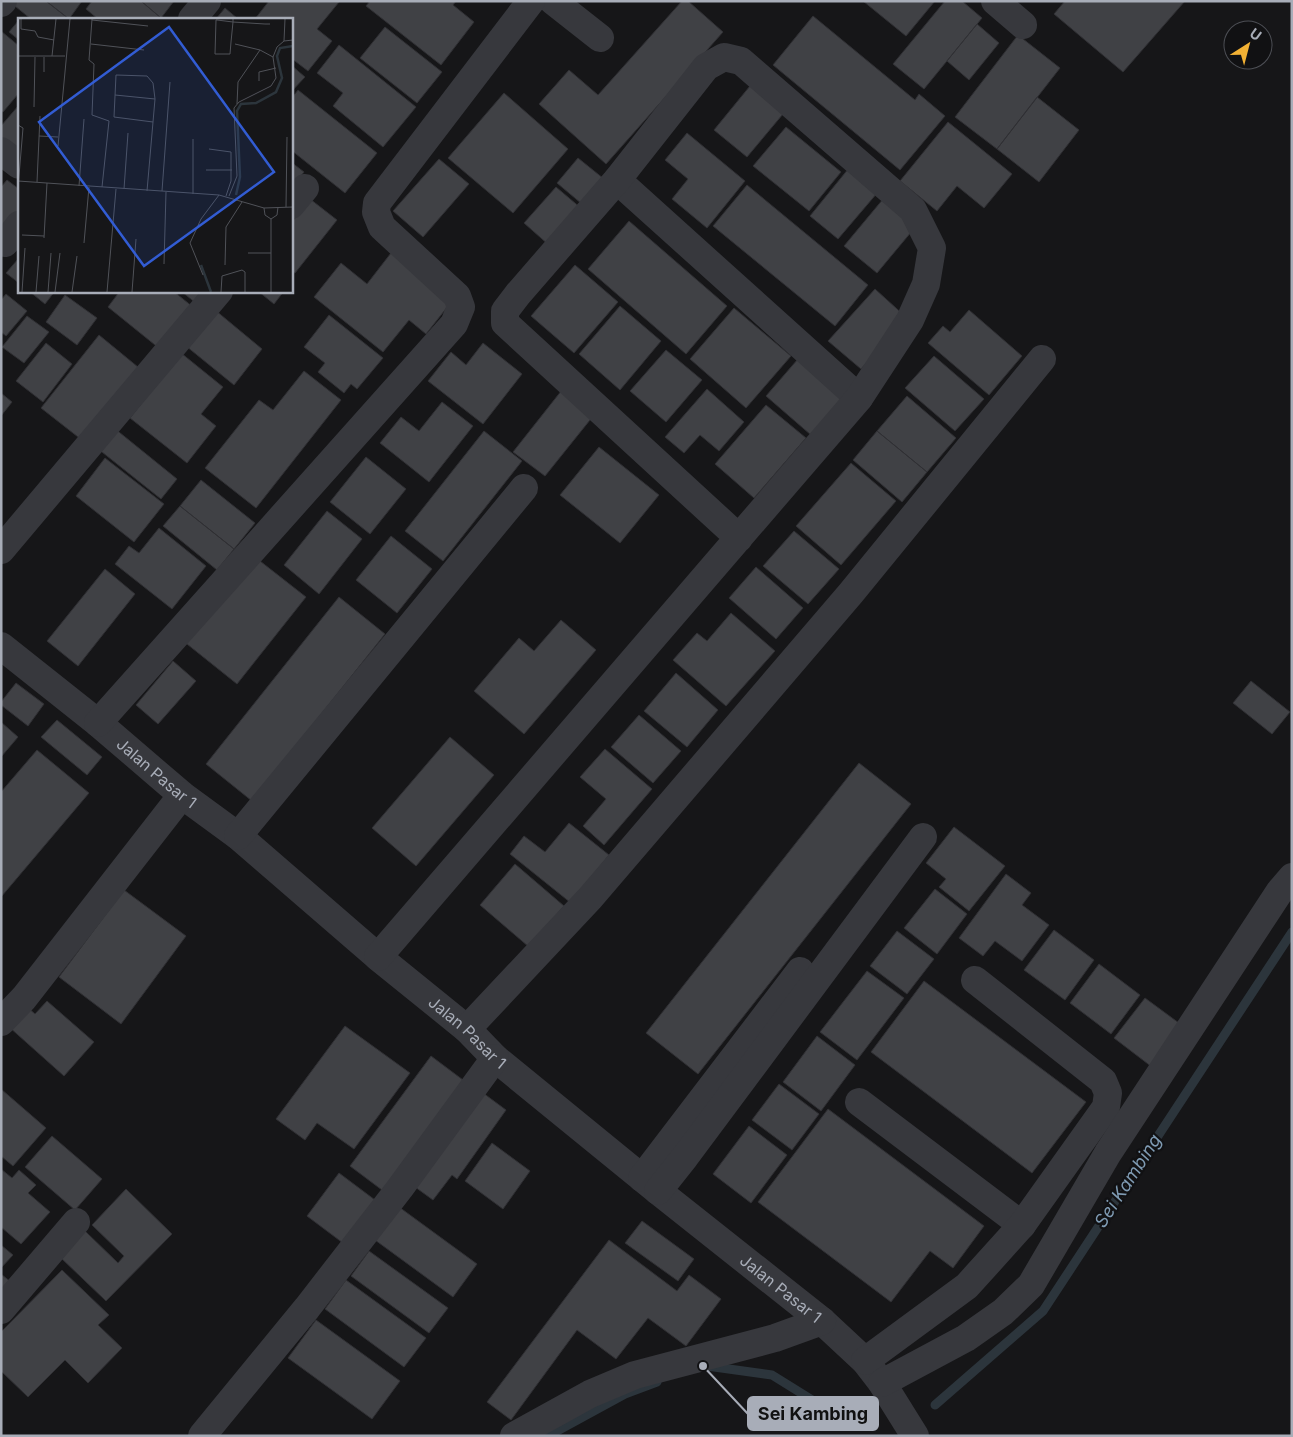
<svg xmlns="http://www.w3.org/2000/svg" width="1293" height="1437" viewBox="0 0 1293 1437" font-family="Inter,sans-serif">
<rect width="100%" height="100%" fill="#161618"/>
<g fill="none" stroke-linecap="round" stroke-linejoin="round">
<path stroke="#2c353c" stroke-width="9" d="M707 1366 772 1375 838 1416
M935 1405 1043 1311 1292 932
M548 1436 625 1394 657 1382"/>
</g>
<path fill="#404145" stroke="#303034" d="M10 1H46L69 19H31L10 2Z
M46 1H82L69 19Z
M92 1H141L161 18 160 19H98L86 9Z
M141 1H174L161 18Z
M269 1 339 2 317 29 332 41 308 71 291 58V19H255Z
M370 1H456L453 5 474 22 441 65 366 6Z
M682 1H688L723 32 606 164 539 104 569 70 598 95Z
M863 1H935L906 36Z
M945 1H962L982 18 924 89 893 64Z
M1065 1H1185L1123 72 1054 14Z
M225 8 238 19H216Z
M813 16 915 100 919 94 945 116 900 170 773 65Z
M19 20V40L9 32Z
M977 24 999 43 969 80 947 61Z
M385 27 442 72 417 103 360 58Z
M1 31 19 46V93L3 112 1 111Z
M1018 35 1060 68 997 149 955 117Z
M339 45 416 107 383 147 333 106 343 93 317 73Z
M291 65 305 77 291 92Z
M750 86 783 114 747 157 714 130Z
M298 90 377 153 345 193 291 150V99Z
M504 93 568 149 513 213 448 158Z
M1037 97 1079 130 1039 182 997 149Z
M19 105V156L1 142V126Z
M948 122 1012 174 984 208 957 186 937 211 900 181Z
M786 127 841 172 809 211 753 166Z
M687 133 745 181 707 228 672 199 688 179 665 160Z
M578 158 604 179 582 204 557 183Z
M439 159 469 184 423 237 393 211Z
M291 162 304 172 291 188Z
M849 168 878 192 838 239 810 216Z
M7 180 19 189V214L1 235V187Z
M747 185 868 285 835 326 713 226Z
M556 187 582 209 550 246 524 223Z
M884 198 917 225 877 273 844 246Z
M310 199 337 220 295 273 291 271V223Z
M629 221 727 306 686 354 588 269Z
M391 253 452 301 426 334 409 320 383 352 314 297 341 263 367 284Z
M19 258V283L6 273Z
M575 265 618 302 574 353 531 316Z
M875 289 907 318 861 369 828 341Z
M29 291H55L45 304Z
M120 291H173L193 307 160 349 108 307Z
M181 291H208L197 304Z
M258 291H284L274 304Z
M6 294 27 311 6 336 1 332V300Z
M65 295 97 318 77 345 46 322Z
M620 306 661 341 620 390 579 354Z
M734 308 791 356 746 408 690 359Z
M215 310 262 349 234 385 186 346Z
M969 310 1022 356 989 395 928 343 943 326 950 332Z
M329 315 383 358 357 389 351 384 344 393 318 372 325 363 304 347Z
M27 316 49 332 24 363 2 347Z
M99 335 144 372 87 444 41 408Z
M46 343 72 364 43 402 16 381Z
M483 343 522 374 483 424 428 381 451 352 466 365Z
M666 350 702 380 666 422 630 391Z
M181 353 223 387 201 414 216 426 187 463 130 418Z
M934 356 984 399 955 431 905 388Z
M798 359 843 397 811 435 766 396Z
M304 371 341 400 256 508 205 468 259 400 273 410Z
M707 389 744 422 719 451 700 435 684 453 665 437Z
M562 390 594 415 545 476 513 452Z
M1 393 12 402 1 416Z
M907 396 956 438 927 472 877 431Z
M442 402 473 426 429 482 380 443 401 417 419 431Z
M766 405 806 438 754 498 715 464Z
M114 428 177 479 161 499 97 448Z
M484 431 522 461 443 561 405 531Z
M877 431 927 472 902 502 853 460Z
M599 447 659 495 620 543 560 495Z
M366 457 406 489 370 534 330 502Z
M105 458 164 504 134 542 76 496Z
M851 463 896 501 841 565 796 526Z
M201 480 255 523 234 549 180 506Z
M180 506 234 549 217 570 163 526Z
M327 511 362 539 319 594 284 565Z
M159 528 206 566 172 609 115 564 129 546 139 553Z
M794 531 839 569 808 604 763 566Z
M391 536 432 569 397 613 356 580Z
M251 554 306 597 237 684 182 640Z
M756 567 803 608 776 639 729 598Z
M105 569 135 594 78 666 47 641Z
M339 597 385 634 252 801 206 764Z
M731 613 775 651 726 706 673 660 697 633 707 641Z
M561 620 596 650 524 734 474 691 519 638 534 651Z
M173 661 196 681 158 724 136 705Z
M676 673 718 710 687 747 644 711Z
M1251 681 1290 712 1272 734 1233 703Z
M16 683 44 704 28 726 1 705V702Z
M639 715 681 751 653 783 611 747Z
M57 720 102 757 87 775 41 737Z
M1 722 18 737 1 757Z
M450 737 494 775 416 866 372 828Z
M605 749 652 789 604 845 583 826 606 799 580 777Z
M37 750 89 793 1 897V792Z
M859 763 911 804 698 1074 646 1033Z
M569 823 609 855 571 903 510 854 524 836 545 852Z
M954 827 1005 866 969 911 939 887 946 879 926 863Z
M515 864 564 906 529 947 480 905Z
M1006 874 1031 893 1022 905 1049 925 1022 961 995 941 983 956 959 938Z
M935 889 967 914 937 954 904 928Z
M124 890 186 936 121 1024 59 977Z
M1054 930 1094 960 1065 1000 1024 970Z
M897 931 934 959 907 994 870 966Z
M1099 964 1140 995 1111 1034 1070 1003Z
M867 971 904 998 857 1060 820 1032Z
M924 981 1086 1102 1032 1173 871 1052Z
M1145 998 1183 1026 1152 1067 1114 1038Z
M47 1001 94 1042 64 1076 8 1026 26 1006 35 1014Z
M345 1026 410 1073 354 1149 317 1123 305 1140 276 1119Z
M817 1036 855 1065 821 1111 783 1082Z
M431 1056 467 1083 386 1193 350 1166Z
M779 1084 819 1114 792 1150 752 1120Z
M1 1089 46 1128 13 1166 1 1156Z
M479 1090 506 1110 457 1179 452 1175 433 1200 411 1184Z
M828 1109 984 1226 953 1268 930 1251 891 1302 758 1202Z
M749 1126 787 1155 751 1203 713 1174Z
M52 1136 102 1179 75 1210 25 1167Z
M492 1143 530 1171 503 1209 465 1181Z
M1 1169 12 1178 19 1170 36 1185 28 1193 50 1212 21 1244 1 1227Z
M339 1173 375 1200 343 1243 307 1216Z
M126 1189 172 1234 106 1301 60 1257 85 1231 118 1263 124 1256 92 1225Z
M399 1207 477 1264 453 1297 375 1240Z
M642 1221 694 1259 678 1281 625 1243Z
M609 1240 677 1291 689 1275 721 1299 686 1346 648 1318 616 1359 577 1330 511 1420 487 1402Z
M1 1245 13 1255 1 1268Z
M369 1251 448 1308 429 1333 351 1276Z
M62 1270 109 1315 98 1325 122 1348 88 1383 65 1360 28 1397 1 1371V1332Z
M1 1274 12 1283 1 1295Z
M346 1280 426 1338 404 1367 325 1309Z
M316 1320 400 1381 372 1419 288 1358Z"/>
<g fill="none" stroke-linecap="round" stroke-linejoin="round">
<g stroke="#37383d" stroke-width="28">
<path d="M553 1 600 38"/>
<path d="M995 1 1023 25"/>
<path d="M1 3 3 1"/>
<path d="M192 19 207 1"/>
<path d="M1 151 19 165"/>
<path d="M617 180 859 398"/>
<path d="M291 205 305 188"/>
<path d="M5 243 19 225"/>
<path d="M1 550 219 291"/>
<path id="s1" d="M1 646 98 723 182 795 238 836 378 957 467 1029 495 1058 658 1191 822 1321 865 1361 882 1383 915 1436"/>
<path d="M98 723 454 324 461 307 457 296 382 227 376 212 377 203 531 1"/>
<path d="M238 836 524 488"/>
<path d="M378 957 859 398 910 320 926 284 932 248 913 210 741 61 724 57 706 67 617 180 518 294 505 311V323L739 538"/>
<path d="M1 1022 24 998 182 795"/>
<path d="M467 1029 590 898 851 593 1042 359"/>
<path d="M859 1102 1022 1225"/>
<path d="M642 1178 800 971"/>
<path d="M658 1191 685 1157 923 837"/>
<path d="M1 1310 76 1222"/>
<path d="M865 1361 967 1286 1022 1225 1106 1107 1108 1093 1103 1081 975 980"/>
<path d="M882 1383 966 1338 1003 1312 1031 1285 1108 1153 1280 891 1292 877"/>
<path d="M202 1436 307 1308 400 1188 495 1058"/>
<path d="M514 1436 590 1394 635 1375 775 1338 822 1321"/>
</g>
</g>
<g text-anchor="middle" stroke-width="4.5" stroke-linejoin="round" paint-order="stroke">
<g font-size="16" fill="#a8adb8" stroke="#111113">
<text dy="6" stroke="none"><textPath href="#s1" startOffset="201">Jalan Pasar 1</textPath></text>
<text dy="6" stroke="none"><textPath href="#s1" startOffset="606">Jalan Pasar 1</textPath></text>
<text dy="6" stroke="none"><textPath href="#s1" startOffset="1011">Jalan Pasar 1</textPath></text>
</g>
<g font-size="18" font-style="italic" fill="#7f9bb3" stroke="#111113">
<text transform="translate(1128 1181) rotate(-57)" y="6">Sei Kambing</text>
</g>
</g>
<g transform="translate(18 18)">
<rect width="275" height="275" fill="#161618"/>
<path fill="none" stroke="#2c353c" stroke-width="2.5" d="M218 177 222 159 219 93 223 86 238 85 258 74 264 60 259 38 262 30 275 28M183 247 193 274"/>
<path fill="none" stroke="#505258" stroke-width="1" d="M3 1V11L17 13 20 19 36 22M74 1 71 42 76 46 74 97 91 103 84 169M215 1V4L213 24 212 36H197L198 2H199L215 4 247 6H252M74 2 130 8M266 23 267 1M73 26 126 32M217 26 242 32 255 39M0 38H47M34 38 38 1M26 54V39M241 63V54L258 50M97 77 137 81M219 86 220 64 242 32M16 89 17 39M0 107 5 110 0 170M21 118 40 119M40 128 52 1M191 131 213 134V163L208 178M188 152H214M0 163 201 177 246 190 275 189M19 164 22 98M61 168 66 101M106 171 110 115M129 173 137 81 135 65 129 58 98 57 96 99 135 104M144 173 152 64M175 176V121M211 178 219 158 216 90 221 84 253 68 258 60 255 39 259 29 266 23 275 22M268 189 269 119M246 190 247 197 253 201 259 197 260 189M253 201V274M4 217 26 218M26 220 29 165M66 225 71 169M230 235H253M146 246 148 174M207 247 208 209 224 184M185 257 172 225 183 201 201 177M4 274 7 230M18 274 21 238M30 274 33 235M37 274 42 235M54 274 59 238M89 274 98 171M114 274 118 221M203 274 204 258 224 252 227 254V274"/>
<path fill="#325cd3" fill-opacity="0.15" stroke="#325cd3" stroke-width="2.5" d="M151 9 256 154 126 248 21 104Z"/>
<rect width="275" height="275" fill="none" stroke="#a8adb8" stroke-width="2.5"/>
</g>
<path fill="none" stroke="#a8adb8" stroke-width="2" d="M703 1366L748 1414"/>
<circle fill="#a8adb8" stroke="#111113" stroke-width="2" cx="703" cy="1366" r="5"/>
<rect fill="#a8adb8" stroke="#a8adb8" stroke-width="2" x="748" y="1397" width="130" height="33" rx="5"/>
<g font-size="18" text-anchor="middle" font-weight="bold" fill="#111">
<text x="813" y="1420">Sei Kambing</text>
</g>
<rect width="1293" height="1437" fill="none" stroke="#a8adb8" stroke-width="5"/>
<g transform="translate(1248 45) rotate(36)"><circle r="24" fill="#111113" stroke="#4d4f55"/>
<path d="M0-4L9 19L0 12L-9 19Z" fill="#f2b134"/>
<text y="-8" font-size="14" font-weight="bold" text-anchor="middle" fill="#a8adb8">U</text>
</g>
</svg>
